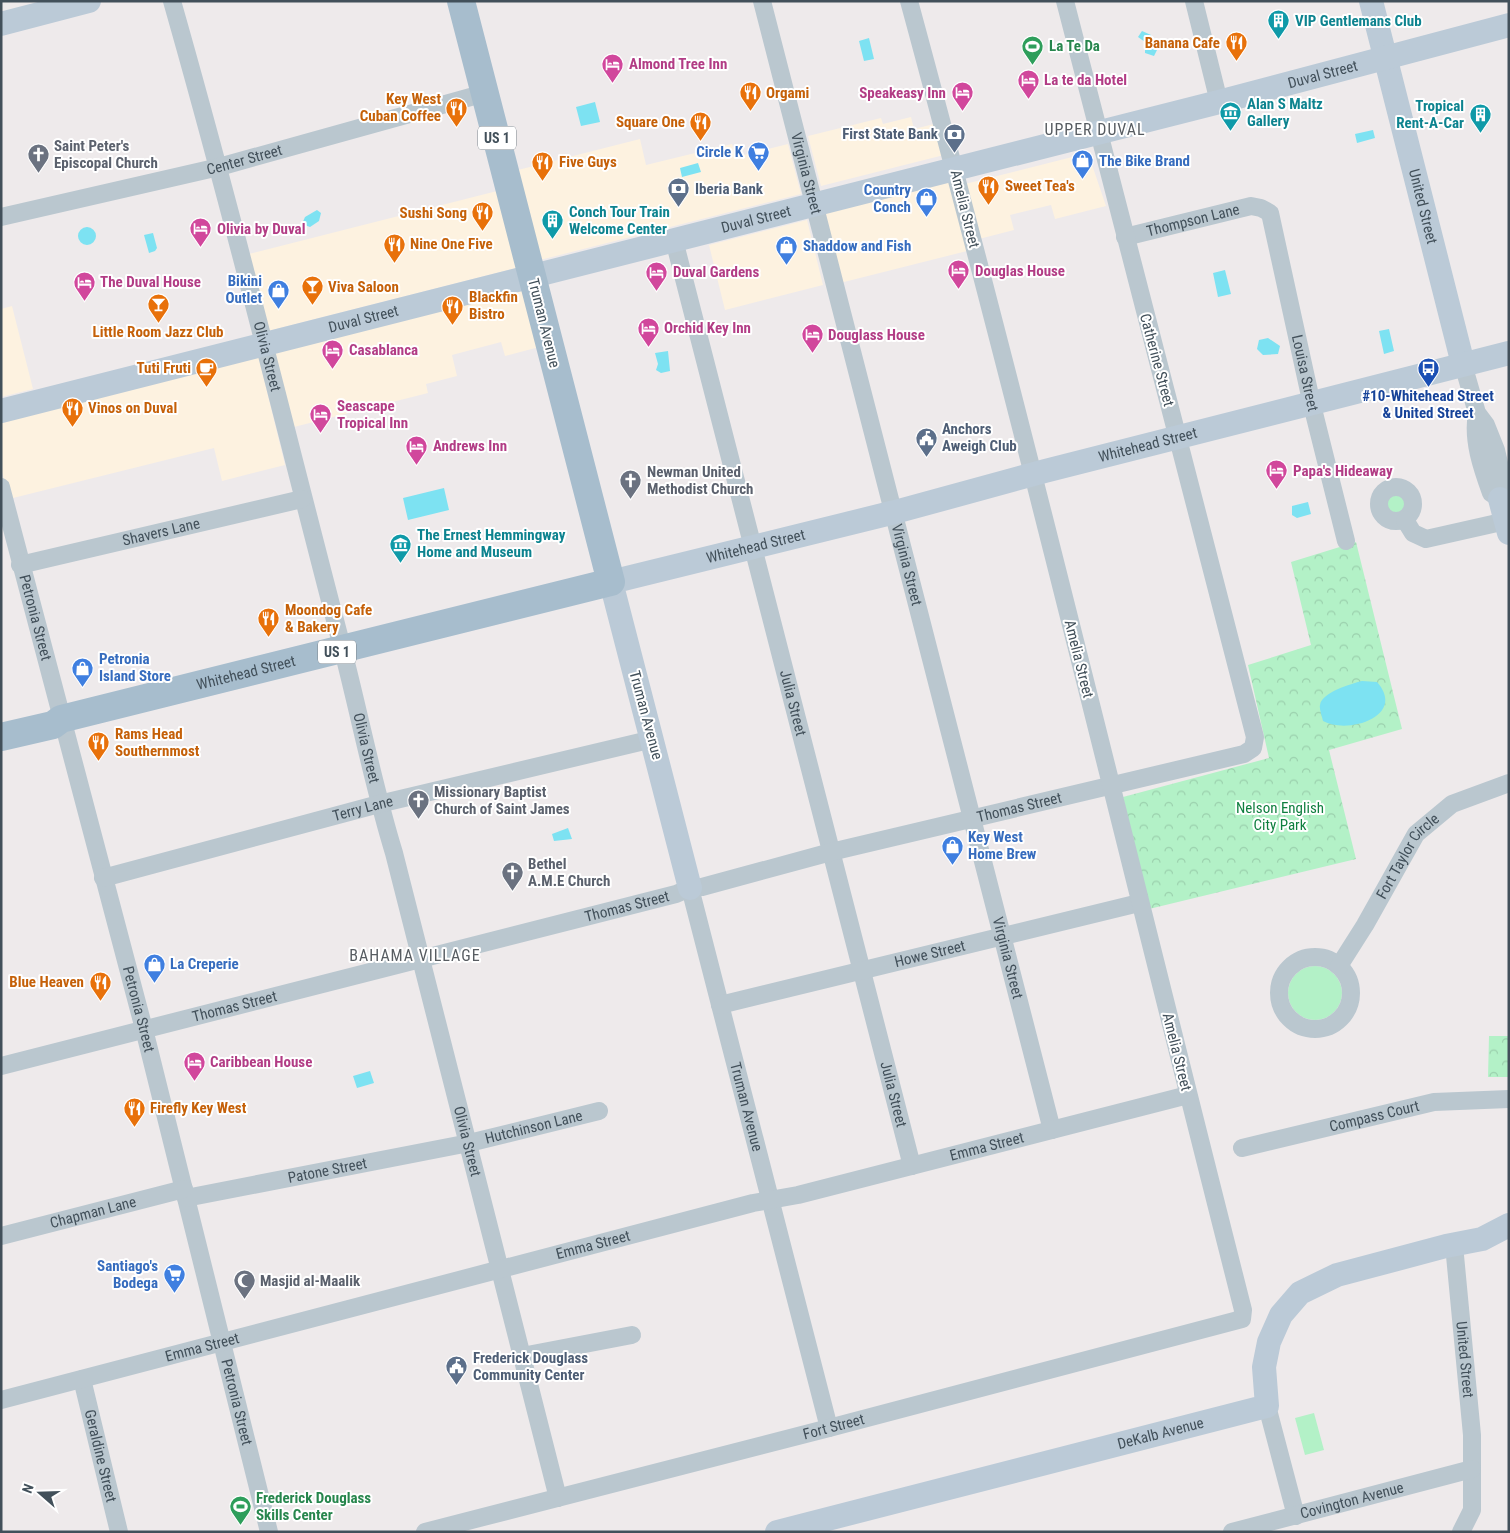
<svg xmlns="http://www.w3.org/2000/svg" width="1510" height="1533" viewBox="0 0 1510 1533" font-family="'Roboto Condensed',sans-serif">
<defs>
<pattern id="forest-crowns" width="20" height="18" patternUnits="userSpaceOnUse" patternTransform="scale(1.25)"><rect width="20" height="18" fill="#b3f1c7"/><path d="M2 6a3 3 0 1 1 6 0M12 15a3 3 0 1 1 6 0" fill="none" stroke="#9bd0ad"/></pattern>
</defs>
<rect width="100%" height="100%" fill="#eeeaeb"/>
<path fill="#fdf2e0" d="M911 117 914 129 938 123 948 154 821 186 808 136 881 118 883 124Z
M640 139 646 165 732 144 736 157 788 144 801 194 536 261 514 171Z
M1088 153 1106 206 1055 219 1051 205 1010 215 1014 230 979 239 965 184Z
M950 182 967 251 840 283 823 214Z
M501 190 520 267 264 332 245 255Z
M807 220 823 285 725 310 709 245Z
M528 287 543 346 505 356 501 342 452 355 457 376 426 384 428 393 290 428 271 352Z
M12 306 33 389 1 397V309Z
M258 355 285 465 222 481 214 448 9 499 1 468V420Z"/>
<path fill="#b3f1c7" d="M1385 504a10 10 0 1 1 20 0a10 10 0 1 1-20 0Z
M1288 993a27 27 0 1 1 54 0a27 27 0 1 1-54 0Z
M1314 1413 1324 1450 1305 1455 1295 1418Z"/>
<path fill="url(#forest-crowns)" d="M1356 542 1402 729 1329 750 1356 859 1149 909 1123 797 1269 758 1248 665 1311 645 1291 562Z
M1489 1036H1509V1077H1488Z"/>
<path fill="#7de2f2" d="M1142 31 1151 35 1152 43 1158 48 1154 56 1145 53V42L1138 37Z
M869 38 874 59 864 61 859 41Z
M595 102 600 122 581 126 576 107Z
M1373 130 1375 138 1357 143 1355 134Z
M698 163 701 172 682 177 680 168Z
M317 210 321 213 319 221 310 227 302 224 305 217Z
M78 236a9 9 0 1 1 18 0a9 9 0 1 1-18 0Z
M153 233 157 248 155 251 149 253 144 235Z
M1225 270 1231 294 1218 297 1213 273Z
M1389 329 1394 351 1384 354 1379 331Z
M1268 338 1280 346 1278 354 1263 355 1257 349 1259 340Z
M668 351 670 371 661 373 656 370 658 364 655 353Z
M444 488 449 510 408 520 403 498Z
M1308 502 1311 514 1297 518 1292 515V506Z
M1362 681 1377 682C1407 716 1348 735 1323 721 1322 716 1319 709 1320 705 1322 692 1351 684 1362 681Z
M568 828 572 839 554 841 552 834Z
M370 1071 374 1083 357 1088 353 1076Z"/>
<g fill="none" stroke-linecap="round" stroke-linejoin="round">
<g stroke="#bac7cf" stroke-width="18">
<path id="s1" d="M172 1C233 215 286 432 342 647 360 716 373 785 394 853L558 1498"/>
<path id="s2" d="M762 1 1052 1130"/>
<path d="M1194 1 1219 102"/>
<path id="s3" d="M1 217 219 167 485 93"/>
<path id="s4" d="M1125 237 1251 206 1261 208 1270 213 1312 405 1346 541"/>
<path id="s5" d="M674 240 912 1166"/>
<path d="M1463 364 1477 413 1486 425 1496 450 1505 489 1500 499 1491 493C1482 468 1472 440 1477 413"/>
<circle cx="1396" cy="504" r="17"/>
<path id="s6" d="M1 487 144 1029 269 1532"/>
<path d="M1405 520 1413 533 1426 539 1506 521"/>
<path id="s7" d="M20 565 302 499"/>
<path id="s8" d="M103 878 379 804 653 739"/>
<path id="s9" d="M690 888 829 1428"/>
<circle cx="1315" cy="993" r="36"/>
<path id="s10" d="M1339 966 1365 925 1416 834 1452 804 1509 783"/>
<path id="s11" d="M720 1005 1139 903"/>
<path id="s12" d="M1 1066 676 894 690 888 702 887 831 852 1244 754 1253 748 1255 737 1065 1"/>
<path id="s13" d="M1242 1148 1434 1102 1509 1099"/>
<path id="s14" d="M186 1198 469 1143 599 1111"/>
<path id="s15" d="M1 1236 184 1189"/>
<path id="s16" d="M1454 1245 1472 1435V1510L1461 1532"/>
<path d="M522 1356 632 1335"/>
<path id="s17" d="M82 1379 119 1532"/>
<path id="s18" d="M1 1400 753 1203 798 1195 1188 1095"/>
<path d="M1267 1406 1296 1516"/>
<path id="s19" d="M425 1532 829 1428 1242 1319 1243 1310C1132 874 1027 436 909 1"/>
<path id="s20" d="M1232 1532 1472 1469"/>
</g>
<g stroke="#bbcad7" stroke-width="24">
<path id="s21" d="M1371 1 1463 364"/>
<path d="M1 24 89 1"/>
<path id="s22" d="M1 411 1219 102 1509 25"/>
<path d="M1500 499 1509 533"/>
<path id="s23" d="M690 888 611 582 895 512 1045 471 1509 353"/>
<path id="s24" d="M777 1532 1267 1406 1264 1367 1269 1342 1281 1315 1300 1293 1337 1275 1446 1246 1482 1239 1509 1225"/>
</g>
<path stroke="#a7bdcd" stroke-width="28" id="s25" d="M1 737 53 725 61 719 611 582 461 1"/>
</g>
<defs>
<symbol id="building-pin" viewBox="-11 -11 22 30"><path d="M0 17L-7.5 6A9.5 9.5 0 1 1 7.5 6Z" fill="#0f9aa8" stroke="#fff"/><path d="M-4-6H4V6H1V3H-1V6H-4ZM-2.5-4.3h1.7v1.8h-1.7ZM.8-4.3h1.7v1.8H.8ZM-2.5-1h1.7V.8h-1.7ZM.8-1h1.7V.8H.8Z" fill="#fff"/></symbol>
<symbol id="restaurant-pin" viewBox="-11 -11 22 30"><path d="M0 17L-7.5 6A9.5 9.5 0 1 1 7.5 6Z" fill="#e8710a" stroke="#fff"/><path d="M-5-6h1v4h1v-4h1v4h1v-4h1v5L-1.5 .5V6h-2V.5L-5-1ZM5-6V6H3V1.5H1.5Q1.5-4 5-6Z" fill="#fff"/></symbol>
<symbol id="stadium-pin" viewBox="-11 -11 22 30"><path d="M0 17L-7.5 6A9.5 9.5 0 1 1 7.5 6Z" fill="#2e9e5b" stroke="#fff"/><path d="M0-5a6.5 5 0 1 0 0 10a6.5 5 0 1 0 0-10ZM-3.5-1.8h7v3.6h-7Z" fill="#fff"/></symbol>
<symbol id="hotel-pin" viewBox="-11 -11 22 30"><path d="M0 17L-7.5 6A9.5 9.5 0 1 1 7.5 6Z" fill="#d1479c" stroke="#fff"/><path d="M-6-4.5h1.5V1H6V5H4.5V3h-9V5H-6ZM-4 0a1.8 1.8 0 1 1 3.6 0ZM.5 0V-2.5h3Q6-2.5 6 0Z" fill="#fff"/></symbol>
<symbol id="museum-pin" viewBox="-11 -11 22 30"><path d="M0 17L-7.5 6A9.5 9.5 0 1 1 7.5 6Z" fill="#0f9aa8" stroke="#fff"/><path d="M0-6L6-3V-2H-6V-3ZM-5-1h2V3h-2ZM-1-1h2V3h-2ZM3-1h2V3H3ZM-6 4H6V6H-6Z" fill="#fff"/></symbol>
<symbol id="bank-pin" viewBox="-11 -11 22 30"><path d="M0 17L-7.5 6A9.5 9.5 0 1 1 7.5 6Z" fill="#5c6f8a" stroke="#fff"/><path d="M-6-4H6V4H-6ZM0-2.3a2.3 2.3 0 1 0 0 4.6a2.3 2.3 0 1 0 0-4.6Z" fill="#fff"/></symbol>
<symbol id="supermarket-pin" viewBox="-11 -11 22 30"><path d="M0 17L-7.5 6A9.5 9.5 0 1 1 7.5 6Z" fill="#3f7fe0" stroke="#fff"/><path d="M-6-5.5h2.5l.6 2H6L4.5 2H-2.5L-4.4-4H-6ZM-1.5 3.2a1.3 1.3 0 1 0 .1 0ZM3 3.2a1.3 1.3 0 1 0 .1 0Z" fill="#fff"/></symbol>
<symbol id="church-pin" viewBox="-11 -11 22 30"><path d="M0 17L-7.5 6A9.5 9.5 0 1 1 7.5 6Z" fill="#6b7280" stroke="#fff"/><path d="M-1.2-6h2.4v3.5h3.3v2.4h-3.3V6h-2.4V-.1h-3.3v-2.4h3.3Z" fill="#fff"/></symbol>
<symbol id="shop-pin" viewBox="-11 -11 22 30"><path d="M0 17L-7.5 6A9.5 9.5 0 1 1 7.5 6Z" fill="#3f7fe0" stroke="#fff"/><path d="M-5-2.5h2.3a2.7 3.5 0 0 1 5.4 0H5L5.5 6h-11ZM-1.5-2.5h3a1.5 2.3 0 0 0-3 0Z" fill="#fff"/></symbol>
<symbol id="bar-pin" viewBox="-11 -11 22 30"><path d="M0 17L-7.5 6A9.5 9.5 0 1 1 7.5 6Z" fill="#e8710a" stroke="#fff"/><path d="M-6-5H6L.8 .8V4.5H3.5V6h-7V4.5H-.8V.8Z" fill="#fff"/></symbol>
<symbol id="cafe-pin" viewBox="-11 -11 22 30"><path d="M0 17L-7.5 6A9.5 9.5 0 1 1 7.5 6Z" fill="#e8710a" stroke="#fff"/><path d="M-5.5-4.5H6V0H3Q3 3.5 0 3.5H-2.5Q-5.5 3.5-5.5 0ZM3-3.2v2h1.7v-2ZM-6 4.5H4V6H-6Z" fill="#fff"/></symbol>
<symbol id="bus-pin" viewBox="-11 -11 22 30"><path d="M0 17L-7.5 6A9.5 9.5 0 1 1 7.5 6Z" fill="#1a4fb4" stroke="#fff"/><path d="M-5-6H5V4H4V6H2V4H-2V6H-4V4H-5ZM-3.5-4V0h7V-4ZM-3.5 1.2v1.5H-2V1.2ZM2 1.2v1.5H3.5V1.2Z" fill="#fff"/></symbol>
<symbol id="civic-pin" viewBox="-11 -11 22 30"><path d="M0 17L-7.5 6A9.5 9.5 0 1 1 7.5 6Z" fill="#5c6f8a" stroke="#fff"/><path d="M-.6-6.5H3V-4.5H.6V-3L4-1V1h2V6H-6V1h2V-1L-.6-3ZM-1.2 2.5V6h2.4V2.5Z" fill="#fff"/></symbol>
<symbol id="mosque-pin" viewBox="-11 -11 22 30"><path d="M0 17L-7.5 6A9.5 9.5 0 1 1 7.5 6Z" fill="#6b7280" stroke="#fff"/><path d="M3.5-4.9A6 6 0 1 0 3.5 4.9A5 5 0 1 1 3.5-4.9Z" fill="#fff"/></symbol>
</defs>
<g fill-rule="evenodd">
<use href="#building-pin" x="1266" y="8" width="25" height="34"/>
<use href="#restaurant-pin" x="1224" y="30" width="25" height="34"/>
<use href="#stadium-pin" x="1020" y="34" width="25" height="34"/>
<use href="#hotel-pin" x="600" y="52" width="25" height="34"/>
<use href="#hotel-pin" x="1016" y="68" width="25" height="34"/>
<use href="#restaurant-pin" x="738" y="80" width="25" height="34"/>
<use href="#hotel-pin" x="950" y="80" width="25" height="34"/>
<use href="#restaurant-pin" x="444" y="96" width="25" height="34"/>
<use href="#museum-pin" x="1218" y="100" width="25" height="34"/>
<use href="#building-pin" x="1468" y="102" width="25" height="34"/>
<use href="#restaurant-pin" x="688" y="110" width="25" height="34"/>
<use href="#bank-pin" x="942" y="122" width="25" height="34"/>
<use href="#supermarket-pin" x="746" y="140" width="25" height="34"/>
<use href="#church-pin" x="26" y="142" width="25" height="34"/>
<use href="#shop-pin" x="1070" y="148" width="25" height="34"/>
<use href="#restaurant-pin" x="530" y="150" width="25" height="34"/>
<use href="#restaurant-pin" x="976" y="174" width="25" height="34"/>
<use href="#bank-pin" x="666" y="176" width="25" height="34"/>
<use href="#shop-pin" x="914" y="186" width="25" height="34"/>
<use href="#restaurant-pin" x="470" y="200" width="25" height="34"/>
<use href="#building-pin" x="540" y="208" width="25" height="34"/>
<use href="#hotel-pin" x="188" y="216" width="25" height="34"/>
<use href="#restaurant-pin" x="382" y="232" width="25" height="34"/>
<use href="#shop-pin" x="774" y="234" width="25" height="34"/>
<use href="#hotel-pin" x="946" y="258" width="25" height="34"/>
<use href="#hotel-pin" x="644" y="260" width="25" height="34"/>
<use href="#hotel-pin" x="72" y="270" width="25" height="34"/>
<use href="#bar-pin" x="300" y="274" width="25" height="34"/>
<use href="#shop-pin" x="266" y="278" width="25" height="34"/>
<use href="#bar-pin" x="146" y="292" width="25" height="34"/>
<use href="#restaurant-pin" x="440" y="294" width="25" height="34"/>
<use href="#hotel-pin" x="636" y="316" width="25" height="34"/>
<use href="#hotel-pin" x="800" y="322" width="25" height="34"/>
<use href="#hotel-pin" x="320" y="338" width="25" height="34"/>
<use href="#cafe-pin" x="194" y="356" width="25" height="34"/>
<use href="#bus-pin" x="1416" y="356" width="25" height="34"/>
<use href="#restaurant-pin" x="60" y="396" width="25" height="34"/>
<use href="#hotel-pin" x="308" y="402" width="25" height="34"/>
<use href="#civic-pin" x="914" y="426" width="25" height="34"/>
<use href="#hotel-pin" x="404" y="434" width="25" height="34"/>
<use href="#hotel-pin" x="1264" y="458" width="25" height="34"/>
<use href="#church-pin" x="618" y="468" width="25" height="34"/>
<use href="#museum-pin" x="388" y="532" width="25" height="34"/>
<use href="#restaurant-pin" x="256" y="606" width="25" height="34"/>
<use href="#shop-pin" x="70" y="656" width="25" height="34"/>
<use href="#restaurant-pin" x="86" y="730" width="25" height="34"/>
<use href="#church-pin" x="406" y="788" width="25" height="34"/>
<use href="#shop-pin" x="940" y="834" width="25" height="34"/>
<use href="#church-pin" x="500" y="860" width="25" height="34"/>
<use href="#shop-pin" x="142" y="952" width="25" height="34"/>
<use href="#restaurant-pin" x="88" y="970" width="25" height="34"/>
<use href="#hotel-pin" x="182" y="1050" width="25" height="34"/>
<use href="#restaurant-pin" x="122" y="1096" width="25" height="34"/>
<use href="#supermarket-pin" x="162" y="1262" width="25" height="34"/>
<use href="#mosque-pin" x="232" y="1268" width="25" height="34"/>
<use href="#civic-pin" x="444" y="1354" width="25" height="34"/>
<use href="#stadium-pin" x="228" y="1494" width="25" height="34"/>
</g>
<g text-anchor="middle" stroke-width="4" stroke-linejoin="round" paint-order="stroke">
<g fill="#fff" stroke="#7b848c" stroke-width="1">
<rect x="478" y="126.5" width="38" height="23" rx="4"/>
<rect x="318" y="640.5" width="38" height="23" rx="4"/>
</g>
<g font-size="14" font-weight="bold" fill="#42505a">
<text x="497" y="143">US 1</text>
<text x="337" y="657">US 1</text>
</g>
<g font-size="15" font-weight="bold" fill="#0d838f" stroke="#fff" text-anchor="start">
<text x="1295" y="26">VIP Gentlemans Club</text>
<text x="1247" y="109">Alan S Maltz<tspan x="1247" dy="17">Gallery</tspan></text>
<text x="1464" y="111" text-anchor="end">Tropical<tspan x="1464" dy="17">Rent-A-Car</tspan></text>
<text x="569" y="217">Conch Tour Train<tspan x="569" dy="17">Welcome Center</tspan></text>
<text x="417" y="540">The Ernest Hemmingway<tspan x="417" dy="17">Home and Museum</tspan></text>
</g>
<g font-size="15" font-weight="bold" fill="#c56008" stroke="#fff" text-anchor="start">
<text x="1220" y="48" text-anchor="end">Banana Cafe</text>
<text x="766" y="98">Orgami</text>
<text x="441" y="104" text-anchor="end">Key West<tspan x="441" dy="17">Cuban Coffee</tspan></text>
<text x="685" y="127" text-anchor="end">Square One</text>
<text x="559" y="167">Five Guys</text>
<text x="1005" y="191">Sweet Tea's</text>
<text x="467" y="218" text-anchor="end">Sushi Song</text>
<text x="410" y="249">Nine One Five</text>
<text x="328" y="292">Viva Saloon</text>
<text x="469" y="302">Blackfin<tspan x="469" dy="17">Bistro</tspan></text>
<text x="158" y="337" text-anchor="middle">Little Room Jazz Club</text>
<text x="191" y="373" text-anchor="end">Tuti Fruti</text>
<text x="88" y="413">Vinos on Duval</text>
<text x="285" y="615">Moondog Cafe<tspan x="285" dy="17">&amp; Bakery</tspan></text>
<text x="115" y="739">Rams Head<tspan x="115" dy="17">Southernmost</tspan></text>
<text x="84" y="987" text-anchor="end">Blue Heaven</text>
<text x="150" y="1113">Firefly Key West</text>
</g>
<g font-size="15" font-weight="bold" fill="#27864d" stroke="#fff" text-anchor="start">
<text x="1049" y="51">La Te Da</text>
<text x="256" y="1503">Frederick Douglass<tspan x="256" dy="17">Skills Center</tspan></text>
</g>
<g font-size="15" font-weight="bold" fill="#b23c85" stroke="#fff" text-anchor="start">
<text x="629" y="69">Almond Tree Inn</text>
<text x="1044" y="85">La te da Hotel</text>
<text x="946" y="98" text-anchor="end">Speakeasy Inn</text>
<text x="217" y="234">Olivia by Duval</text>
<text x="975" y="276">Douglas House</text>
<text x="673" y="277">Duval Gardens</text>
<text x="100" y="287">The Duval House</text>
<text x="664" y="333">Orchid Key Inn</text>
<text x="828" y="340">Douglass House</text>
<text x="349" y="355">Casablanca</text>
<text x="337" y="411">Seascape<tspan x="337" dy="17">Tropical Inn</tspan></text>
<text x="433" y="451">Andrews Inn</text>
<text x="1293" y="476">Papa's Hideaway</text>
<text x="210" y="1067">Caribbean House</text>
</g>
<g font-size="15" fill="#42505a" stroke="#fff">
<text dy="5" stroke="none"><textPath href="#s22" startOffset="1364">Duval Street</textPath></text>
<text dy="5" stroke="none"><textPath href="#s3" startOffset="250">Center Street</textPath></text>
<text dy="5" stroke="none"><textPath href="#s2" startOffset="178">Virginia Street</textPath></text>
<text dy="5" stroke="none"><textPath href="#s21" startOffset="212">United Street</textPath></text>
<text transform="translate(965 209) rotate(76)" y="5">Amelia Street</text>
<text dy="5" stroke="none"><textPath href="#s22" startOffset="779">Duval Street</textPath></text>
<text dy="5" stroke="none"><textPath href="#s4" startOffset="70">Thompson Lane</textPath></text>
<text dy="5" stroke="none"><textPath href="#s22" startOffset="374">Duval Street</textPath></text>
<text transform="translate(544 323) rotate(76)" y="5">Truman Avenue</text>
<text dy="5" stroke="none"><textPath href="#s1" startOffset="368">Olivia Street</textPath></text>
<text transform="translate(1157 360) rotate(75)" y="5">Catherine Street</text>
<text dy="5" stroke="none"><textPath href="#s4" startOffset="314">Louisa Street</textPath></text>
<text dy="5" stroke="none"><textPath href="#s23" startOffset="870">Whitehead Street</textPath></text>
<text dy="5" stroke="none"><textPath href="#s7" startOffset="145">Shavers Lane</textPath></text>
<text dy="5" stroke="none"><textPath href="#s23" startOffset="465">Whitehead Street</textPath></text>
<text dy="5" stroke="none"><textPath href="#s2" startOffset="582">Virginia Street</textPath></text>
<text dy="5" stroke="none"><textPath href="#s6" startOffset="135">Petronia Street</textPath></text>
<text transform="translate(1079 659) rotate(76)" y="5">Amelia Street</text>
<text dy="5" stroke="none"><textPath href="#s25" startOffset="254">Whitehead Street</textPath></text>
<text dy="5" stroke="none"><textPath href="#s5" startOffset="478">Julia Street</textPath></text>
<text transform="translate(646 715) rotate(75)" y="5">Truman Avenue</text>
<text dy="5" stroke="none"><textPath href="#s1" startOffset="772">Olivia Street</textPath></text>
<text dy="5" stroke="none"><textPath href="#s12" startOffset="1051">Thomas Street</textPath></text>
<text dy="5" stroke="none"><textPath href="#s8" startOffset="269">Terry Lane</textPath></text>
<text dy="5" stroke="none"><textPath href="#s10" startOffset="130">Fort Taylor Circle</textPath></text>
<text dy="5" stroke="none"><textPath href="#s12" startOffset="646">Thomas Street</textPath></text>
<text dy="5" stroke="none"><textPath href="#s11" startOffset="216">Howe Street</textPath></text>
<text dy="5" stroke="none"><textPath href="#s2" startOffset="988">Virginia Street</textPath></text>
<text dy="5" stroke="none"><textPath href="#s12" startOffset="241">Thomas Street</textPath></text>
<text dy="5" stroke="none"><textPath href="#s6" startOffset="540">Petronia Street</textPath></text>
<text transform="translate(1177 1052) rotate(76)" y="5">Amelia Street</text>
<text dy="5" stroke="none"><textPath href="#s5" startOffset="882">Julia Street</textPath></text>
<text dy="5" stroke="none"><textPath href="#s9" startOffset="226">Truman Avenue</textPath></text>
<text dy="5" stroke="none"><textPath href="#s13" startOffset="136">Compass Court</textPath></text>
<text dy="5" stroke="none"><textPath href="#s14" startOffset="355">Hutchinson Lane</textPath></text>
<text dy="5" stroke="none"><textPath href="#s1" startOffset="1178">Olivia Street</textPath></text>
<text dy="5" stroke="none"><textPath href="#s18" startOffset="1018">Emma Street</textPath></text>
<text dy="5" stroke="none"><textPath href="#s14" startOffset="144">Patone Street</textPath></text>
<text dy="5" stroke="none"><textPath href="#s15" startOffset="95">Chapman Lane</textPath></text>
<text dy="5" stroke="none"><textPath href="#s18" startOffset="612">Emma Street</textPath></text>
<text dy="5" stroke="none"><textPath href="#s18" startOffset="208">Emma Street</textPath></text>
<text dy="5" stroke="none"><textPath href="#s16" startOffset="115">United Street</textPath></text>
<text dy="5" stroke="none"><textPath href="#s6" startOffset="945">Petronia Street</textPath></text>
<text dy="5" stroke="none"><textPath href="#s19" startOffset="422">Fort Street</textPath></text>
<text dy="5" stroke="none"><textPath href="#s24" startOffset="396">DeKalb Avenue</textPath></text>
<text dy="5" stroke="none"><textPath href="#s17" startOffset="79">Geraldine Street</textPath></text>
<text dy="5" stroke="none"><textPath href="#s20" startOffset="124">Covington Avenue</textPath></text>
</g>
<g font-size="15" font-weight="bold" fill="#4e5e75" stroke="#fff" text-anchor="start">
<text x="938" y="139" text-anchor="end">First State Bank</text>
<text x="695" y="194">Iberia Bank</text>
<text x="942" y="434">Anchors<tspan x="942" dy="17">Aweigh Club</tspan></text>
<text x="473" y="1363">Frederick Douglass<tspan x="473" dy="17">Community Center</tspan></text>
</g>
<g font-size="15" font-weight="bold" fill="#5b616d" stroke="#fff" text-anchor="start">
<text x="54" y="151">Saint Peter's<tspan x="54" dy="17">Episcopal Church</tspan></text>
<text x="647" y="477">Newman United<tspan x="647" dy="17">Methodist Church</tspan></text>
<text x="434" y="797">Missionary Baptist<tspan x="434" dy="17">Church of Saint James</tspan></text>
<text x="528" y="869">Bethel<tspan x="528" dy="17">A.M.E Church</tspan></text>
<text x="260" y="1286">Masjid al-Maalik</text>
</g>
<g font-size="15" font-weight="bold" fill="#366cbe" stroke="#fff" text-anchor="start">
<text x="743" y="157" text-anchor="end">Circle K</text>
<text x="1099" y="166">The Bike Brand</text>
<text x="911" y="195" text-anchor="end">Country<tspan x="911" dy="17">Conch</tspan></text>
<text x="803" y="251">Shaddow and Fish</text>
<text x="262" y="286" text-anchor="end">Bikini<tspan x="262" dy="17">Outlet</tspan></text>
<text x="99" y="664">Petronia<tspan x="99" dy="17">Island Store</tspan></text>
<text x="968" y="842">Key West<tspan x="968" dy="17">Home Brew</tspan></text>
<text x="170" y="969">La Creperie</text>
<text x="158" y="1271" text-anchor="end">Santiago's<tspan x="158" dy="17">Bodega</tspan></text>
</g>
<g font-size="15" font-weight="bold" fill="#164399" stroke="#fff">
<text x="1428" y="401">#10-Whitehead Street<tspan x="1428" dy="17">&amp; United Street</tspan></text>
</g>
<g font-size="15" fill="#0f7f3f" stroke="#fff">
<text x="1280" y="813">Nelson English<tspan x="1280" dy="17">City Park</tspan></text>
</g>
<g font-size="16" letter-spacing="1" fill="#575c61" stroke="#fff">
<text x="1095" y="135">UPPER DUVAL</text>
<text x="415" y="961">BAHAMA VILLAGE</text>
</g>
</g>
<rect width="1510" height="1533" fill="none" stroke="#42505a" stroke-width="5"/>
<g transform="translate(40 1493) rotate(290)" stroke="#ffffff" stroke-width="4" paint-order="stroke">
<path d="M0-4L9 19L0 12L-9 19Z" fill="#42505a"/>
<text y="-8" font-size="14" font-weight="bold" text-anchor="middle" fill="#42505a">N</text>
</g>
</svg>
